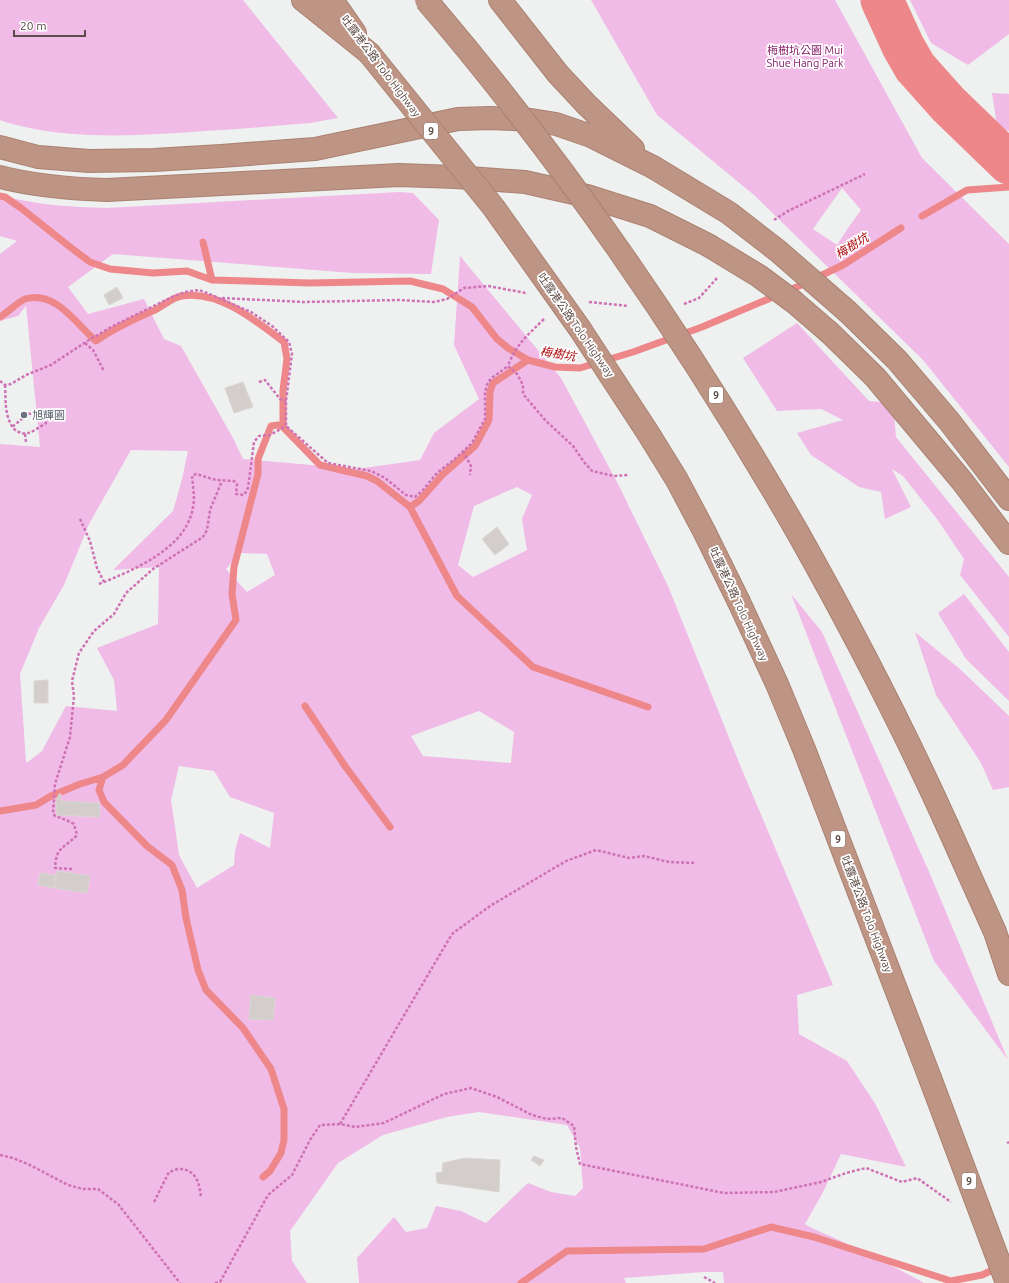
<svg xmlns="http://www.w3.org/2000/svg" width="1009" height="1283" viewBox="0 0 1009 1283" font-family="Ubuntu,'Noto Sans TC',sans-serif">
<rect width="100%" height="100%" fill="#eef1f0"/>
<path fill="#f0bbe7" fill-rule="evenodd" d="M0 0H243L338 118 310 123C275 126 240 129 204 131 138 136 67 141 2 121L0 120Z
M591 0H835L922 158 1009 244V467L923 360 754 195 657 115ZM842 188 861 210 848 228 837 245 813 229Z
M910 0H1009V34L968 65 931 43Z
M992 93 1009 94V131L997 126Z
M399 192 413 193 439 220 431 274 353 273 113 254 68 287 88 314 144 299 164 339 181 346 233 438 243 459 357 469 420 460 434 433 479 399 454 345 460 256 561 378 617 482 668 586 740 765 833 985 797 995 799 1034 847 1061 876 1105 906 1167 841 1154 822 1194 805 1224C816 1231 827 1234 839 1240 867 1254 896 1267 924 1283H724L723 1272H704L624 1278 626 1283H359L357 1258 394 1217 406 1232 427 1228 436 1206 461 1211 486 1223 528 1183 551 1192 575 1196 583 1188 580 1148 567 1125 479 1112 447 1117 383 1135 338 1163 290 1231 292 1261 307 1283H0V444L40 447 26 306 18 316 0 321V254L17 241 0 236V195C35 205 71 207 107 208ZM131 450 188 451 182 479 173 511 113 570 159 567 158 624 97 648 114 680 117 711 66 706 42 751 28 762H26L20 674 39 628 64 585 89 524ZM517 487 532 495 522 519 527 550 473 577 458 565 474 506ZM240 553 267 554 275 575 247 592 226 569ZM479 711 514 732 511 763 423 756 411 736ZM179 766 214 771 230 797 274 813 270 848 240 833 235 851 234 865 197 888 179 855 171 800Z
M797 323 869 401 893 403 896 437 1009 577V637L960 575 964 559 937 519 903 476 892 469 911 507 885 519 881 492 859 487 811 455 797 433 843 420 821 409 777 411 743 358Z
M791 594 822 632 930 874 1008 1060 934 961Z
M964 594 1009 652V701L966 659 938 613Z
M915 632 961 670 1009 716V787L993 790 981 763 936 695Z"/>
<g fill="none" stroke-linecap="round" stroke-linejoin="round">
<path stroke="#ee8789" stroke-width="7" d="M0 196 5 197 21 208 70 247 90 262 110 269 153 273 187 271 212 280 310 283 410 281 443 289 472 307 497 339 508 348 528 360
M922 216 967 190 1009 187
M203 242 212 280
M0 317C7 313 19 301 25 299 56 290 76 324 96 341 114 328 134 319 155 310 163 306 173 297 182 296 219 290 256 321 284 342L287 359 283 390V427L320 465 367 476 377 481 410 507 419 501 443 474 475 446 489 420 490 392 493 383 528 360 555 367 580 368 633 352 702 327 799 286 843 265 901 228
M410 507 457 596 533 667 648 707
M305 706 345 766 390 827
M103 777 99 790 104 802 147 846 172 865 182 890 186 918 198 970 206 990 243 1028 271 1069 284 1109V1140L281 1153 270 1171 263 1177
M0 811 36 805 51 796 80 784 103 777 123 765 166 720 236 620 232 594 234 567 258 474V459L271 426 278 425 283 427
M521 1283 567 1251 704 1249 771 1227 814 1237 951 1281 982 1275 999 1267"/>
<path stroke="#ee8789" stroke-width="43" d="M882 0 903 46 915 67 948 104 1009 163"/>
</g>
<path fill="#d3cecb" stroke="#dad6d2" d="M117 287 123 298 109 305 104 295Z
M243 382 253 407 234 413 225 388Z
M497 527 509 544 495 555 482 539Z
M48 680V703H34V681Z
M59 794H61L60 801 99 803 100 817 57 815 56 801Z
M57 871 90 876 87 893 54 888Z
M40 873 56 875 54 888 38 885Z
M251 995 275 998 273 1020 249 1019Z
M534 1156 544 1160 540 1166 531 1160Z
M465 1158 500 1160 499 1192 437 1183 436 1173 442 1172 443 1163Z"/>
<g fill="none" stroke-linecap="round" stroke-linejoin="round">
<defs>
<path id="highway" d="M303 0 369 53
M332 0 355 33
M500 0 558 74 587 105 633 149
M0 147 38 157 89 161 154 160 221 156 315 149 458 119 491 118 531 120 556 124 591 136 653 167
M0 177C35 186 71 189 107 190L399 175 456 177 525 182 587 196 650 216 708 245
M848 312 897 360 949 421 1009 499
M830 333 875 377 962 481 1009 543
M739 602 777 684 804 749 930 1078
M948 827 995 932 1009 974"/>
</defs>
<use href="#highway" stroke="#aa8170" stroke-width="24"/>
<path stroke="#cf72b5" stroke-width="2.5" stroke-dasharray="3 2" stroke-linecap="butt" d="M774 220 788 211 865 174
M222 298 303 302 399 300 434 302 447 299 464 288 488 286 526 293
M589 302 628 306
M684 304 699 298 718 277
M544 319C528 335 516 344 508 366L517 374 523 385V394L546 421 573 446 584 462 592 471 614 476 628 475
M85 343 93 350 104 371
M0 381 5 385 11 384 26 375 51 365 89 340 115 325 174 296 185 292 199 290 207 293 251 312 272 326 289 342 292 354 286 401V426L328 463 371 471 385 478 406 495 415 497 423 490 437 473 456 458 472 443 485 419V392L488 382 493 377 508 366
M259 382 265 380 280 399 286 401
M5 385C6 400 4 414 13 428 25 439 33 431 46 423L34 413 28 414 12 427
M25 434 26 442
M463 451 471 466 470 475
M80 519 90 541 97 568 104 582
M99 584C134 570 187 548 193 507 195 497 193 486 192 476L196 474 216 480 234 481 237 484 236 494 244 495 248 488 254 442 259 436 270 435 286 426
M72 869 55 868C56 846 64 849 77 835L74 824 66 820 55 816 53 813 55 784 70 737 74 696 72 681 79 653 94 631 114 614 126 593 153 569 203 537 207 530 210 510 222 481
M340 1124 452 934 490 906 566 861 596 850 629 858 644 856 669 862 696 863
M1007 1143 1009 1142
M0 1155 13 1158 30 1165 68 1185 83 1189H98L118 1204 180 1283
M154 1202 169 1172C173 1171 178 1168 181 1169 197 1170 200 1186 201 1198
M704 1277 715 1283
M215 1283 220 1282 268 1195 292 1175 310 1140 320 1125 340 1124 355 1127 384 1123 444 1094 471 1088 497 1097 532 1115 547 1119 562 1118 574 1126 576 1147 580 1164 724 1193 774 1192 821 1182 846 1173 866 1168 902 1182 917 1178 951 1202"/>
<use href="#highway" stroke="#be9585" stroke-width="22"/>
<defs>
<path id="highway-bridge" d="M426 0C567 165 690 345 798 533 852 629 903 727 948 827
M369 53 494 208 580 329 648 433 677 480 704 531 739 602
M653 167 729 213 778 251 848 312
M708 245 759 276 794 302 830 333
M930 1078 1007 1283"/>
</defs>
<use href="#highway-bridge" stroke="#aa8170" stroke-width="24" stroke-linecap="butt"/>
<use href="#highway-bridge" stroke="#be9585" stroke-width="22"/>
</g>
<circle fill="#6b7280" stroke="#fff" stroke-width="1.5" cx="24" cy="415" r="4"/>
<g text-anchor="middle" stroke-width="3.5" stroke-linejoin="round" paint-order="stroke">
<g fill="#fff" stroke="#8d817e" stroke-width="1">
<rect x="424" y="123" width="14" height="16" rx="3"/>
<rect x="709" y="387" width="14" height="16" rx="3"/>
<rect x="831" y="831" width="14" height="16" rx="3"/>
<rect x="962" y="1173" width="14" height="16" rx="3"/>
</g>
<g font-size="10" font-weight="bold" fill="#5c4b46">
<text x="431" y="135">9</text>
<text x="716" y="399">9</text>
<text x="838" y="843">9</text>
<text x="969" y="1185">9</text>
</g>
<g font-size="11" fill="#7f1562" stroke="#fff">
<text x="805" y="54">梅樹坑公園 Mui<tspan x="805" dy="13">Shue Hang Park</tspan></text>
</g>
<g font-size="11" fill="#5c4b46" stroke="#fff">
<text transform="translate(381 66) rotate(53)" y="4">吐露港公路 Tolo Highway</text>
<text transform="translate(576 325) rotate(55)" y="4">吐露港公路 Tolo Highway</text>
<text transform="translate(739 604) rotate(65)" y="4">吐露港公路 Tolo Highway</text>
<text transform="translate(867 914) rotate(69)" y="4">吐露港公路 Tolo Highway</text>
</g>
<g font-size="11" fill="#5b616d" stroke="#fff" text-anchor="start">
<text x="32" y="419">旭輝園</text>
</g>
<g font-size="12" font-style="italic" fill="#ac090c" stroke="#fff">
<text transform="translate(852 246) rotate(-32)" y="4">梅樹坑</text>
<text transform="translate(558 354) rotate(9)" y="4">梅樹坑</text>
</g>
</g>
<path d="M14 30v6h71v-6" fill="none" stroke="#5c4b46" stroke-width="2"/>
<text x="20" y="30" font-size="12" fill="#5c4b46" stroke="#ffffff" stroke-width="3" paint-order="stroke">20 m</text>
</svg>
